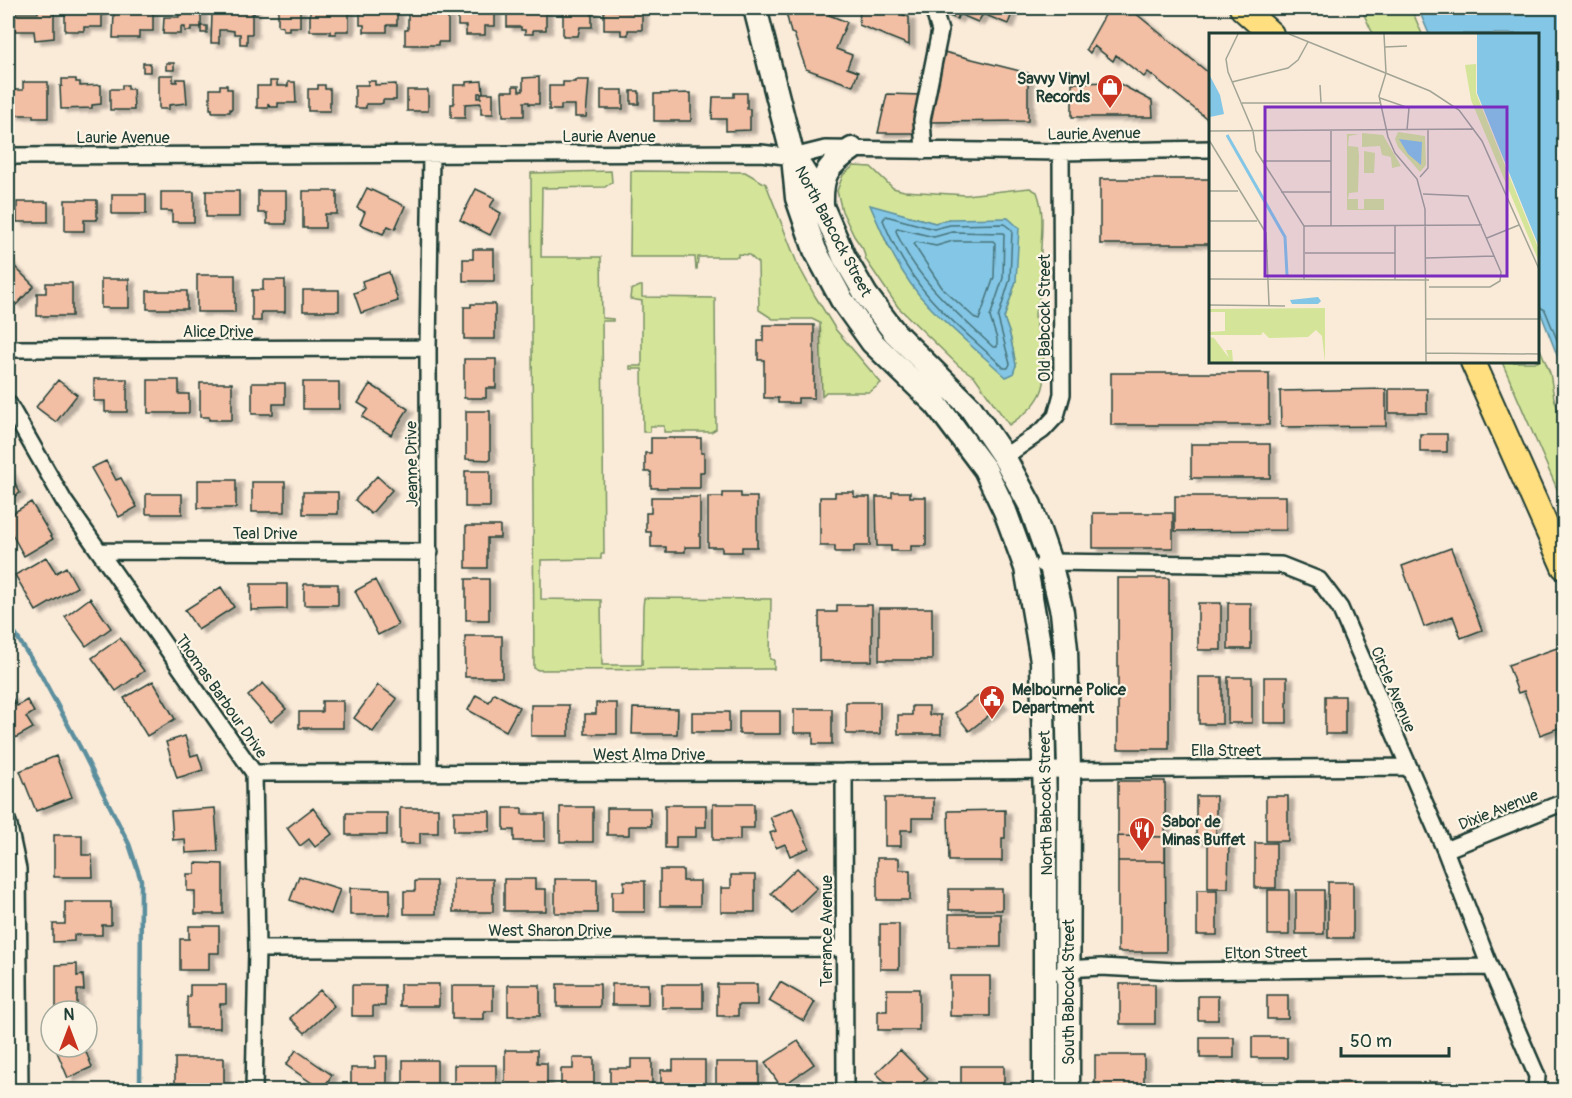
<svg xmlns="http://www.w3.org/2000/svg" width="1572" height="1098" viewBox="0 0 1572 1098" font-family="Pangolin,sans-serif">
<defs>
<filter id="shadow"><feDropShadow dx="6" dy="3.5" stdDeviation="1.5" flood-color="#0004"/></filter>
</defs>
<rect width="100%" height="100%" fill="#faead8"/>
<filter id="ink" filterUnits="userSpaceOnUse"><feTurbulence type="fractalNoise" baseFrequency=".0167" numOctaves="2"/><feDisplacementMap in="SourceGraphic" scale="12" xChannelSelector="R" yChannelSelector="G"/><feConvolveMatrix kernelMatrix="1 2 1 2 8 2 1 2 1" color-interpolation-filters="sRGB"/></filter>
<g filter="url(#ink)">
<path fill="#d4e599" stroke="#7a9166" stroke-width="1.5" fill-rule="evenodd" d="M1361 8H1411L1422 34H1373Z
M854 166 871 167 893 188 904 191 966 195 1030 188 1037 192C1044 211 1042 227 1041 247 1040 260 1044 274 1042 288 1041 297 1035 307 1035 315 1037 340 1052 368 1041 393 1034 408 1022 416 1009 425L975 377 959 366 898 307 866 260 863 249 854 236 842 211 837 191 843 175ZM871 206 935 223 949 219 1016 281 1004 318 1010 335 1016 365 888 246Z
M611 171 612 182 605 187 542 188 541 257H601L602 318 613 319V321H602L604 554H601V559L541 560V599L601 600 602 665H642L643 607 644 598 771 599 770 659 774 660V669L538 670 534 668 531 173Z
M631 171 745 172 766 184 797 263 815 296 836 330 881 383 870 392H826L822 396 820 323 812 319H773L759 310 758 263 749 255 738 254V257H698L697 269H696L695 257H630Z
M640 286H642V297L715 298 716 429 711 432H664V426H650V432H643L642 369H630V366H642V301L630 299 631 290Z
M1538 344 1550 373 1554 398 1564 424V505L1502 362H1538Z"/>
<path fill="#84c6e5" stroke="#5c8f9e" stroke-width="1.5" d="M1418 8H1564V373L1538 306V34H1429Z
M870 205 935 223 949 219 1008 218 1019 228 1016 281 1004 318 1010 335 1016 365 1013 374 1006 377C980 353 952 330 928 305 901 277 885 240 870 205Z"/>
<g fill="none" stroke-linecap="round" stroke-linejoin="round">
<path stroke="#47747b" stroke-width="1.5" d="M886 216 934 229 950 225 1004 224 1012 230 1010 279 998 318 1010 364 1008 368H1004C980 345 952 323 930 298 910 275 894 248 883 220Z
M897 228 934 237 952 232 1004 233 1003 278 990 317 997 339V347H993C956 312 915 279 896 231Z
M953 241H993L995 243 994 277 979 320 976 319 943 289 914 245 916 242 936 246Z
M1538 306 1545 310 1564 357"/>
<path stroke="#5c8f9e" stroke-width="4.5" d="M8 623 40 673 80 747 129 844 141 880 140 1090"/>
</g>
<path fill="#f2bea4" stroke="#1f3d34" stroke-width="1.5" filter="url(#shadow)" d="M38 8H54V38L35 40 34 31H15V13H38Z
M65 8H102V27H84V31H65Z
M142 8H153V31H139V38H113L114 12H142Z
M179 8H201V26H207V33H201V27H191V31H185V27H181V34H163L164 17H179Z
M240 8 254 9V14H252V34H247V44H240V34H234V31L227 30H219V43H211L212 14 240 12Z
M278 8H300V27H289V30H283V27L278 26Z
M338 8H349V31H336V34H330V31H310V11H338Z
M360 8H397V25H387V32H364V25H360Z
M408 8H448V42H438V45H405V30H408Z
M458 8H495V26H485V35H466V26H458Z
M535 8H546V30H533V34H525V30H521V27H507V10H535Z
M569 8H592V27H580L578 36H563V9Z
M630 8H642V30H628V35H621V30H604V10L630 12Z
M785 8H832L829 15 847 22 836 49 852 55 847 68 858 72 853 86 806 69 794 34 791 33Z
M860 8H886L909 17V45L859 25Z
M949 8H1014L1008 24 983 14 978 22 959 14 957 19 946 15Z
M1109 8H1129L1210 74V121L1148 72 1144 77 1116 55 1113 61 1094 46 1090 53 1086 49Z
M944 52 1028 73V121L930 122Z
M143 63H150V72H143Z
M166 63H174V70H166Z
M159 75H173V82H177V79H185L187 103 169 105V109H159Z
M539 77V104H529V102H524V116H503L502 91H513V86H519V91H523V78Z
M62 79H76V82H80V86L101 85V104L92 105V108L61 109 60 86H62Z
M575 80H589L586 117H575V105H561V110H549V86H563V82H575Z
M270 81H277V86H288V82H295L296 103H278V107H270L268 103V108H257V86H270Z
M368 81H375V85L396 84V100H383V103L380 104H366V108H355V85H368Z
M482 81 483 93H478V98H481V93H493V114H481V103L465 104V118H451V104H454V85H466V82Z
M23 82H48V118H33V115H13V90H23Z
M1116 82 1152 101 1153 117H1072V83Z
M122 85H128V89H133L134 110H110V89H122Z
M220 85H227V89H232V109H230V112H212V109H210V89H220Z
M318 85H325V89H330V111H308V89H318Z
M407 90H428V111H407Z
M601 90H623V109H601Z
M631 91H639V104H631Z
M691 93V121H654V94Z
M734 93H747V109H750V130L726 131V119H712L713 97H734Z
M887 94 922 95 914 133H878Z
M1100 179H1210V244H1100Z
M367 188 405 206 395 229 388 226 383 234 360 224 365 212 357 208Z
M476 189 495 198 490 207 501 213 490 235 460 220Z
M206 191H239V217H206Z
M258 191H286V224H267V213H258Z
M303 191H337V214H325V228H303Z
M161 192H194V222H172V211H161Z
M112 194H146V214H112Z
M65 200H97V220H84V231H65Z
M17 202H48V222H17Z
M473 249H494V281H463V259H473Z
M8 260 34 286 16 305 8 297Z
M389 272 398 301 361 313 354 293 364 289 362 281Z
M197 275H235V312H197Z
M101 279H129V308H101Z
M263 280H285V312H261V321H252V290H263Z
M46 283H72V316H37V293H46Z
M303 290H339V311H303Z
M147 291H187V309H147Z
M471 304H495V339H464V307H471Z
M763 325H814V398H798V403H778V398H764V360H758V341H763Z
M464 359H496V388H486V398H464Z
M1111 373H1269V425H1111Z
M94 379H127V412H105V401H94Z
M58 380 77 395 56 422 36 407Z
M148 380H179V394H189V413H148Z
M303 382H339V409H303Z
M200 383H232V420H209V417H200Z
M252 383H285V404H273V414H252Z
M370 384 408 409 391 435 362 417 368 409 358 403Z
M1386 389V426L1281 427 1280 391Z
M1389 389H1427V413H1389Z
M466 411H490V460L466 459Z
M1420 434H1447V452H1420Z
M651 438H701V453H704V472H700V488H651V472H645V453H651Z
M1191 444H1270V478H1191Z
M106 461 116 480 121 478 137 507 119 517 91 468Z
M8 469 20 493 8 500Z
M465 471H490V507H465Z
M377 476 392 490 371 514 355 500Z
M198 480H236V508H198Z
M252 482H285V512H252Z
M303 492H338V514H303Z
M835 492H854V497H870V546H854V552H835V546H820V497H835Z
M892 492H910V497H926V546H911V551H891V546H877L876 497H892Z
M723 493H741V497H757V547H742V552H722V547H708V497H723Z
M146 494H182V514H146Z
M1175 496H1286V530L1175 531Z
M651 497H700V547H685V552H666V547H651V532H646V513H651Z
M31 502 53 539 24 556 8 527V516Z
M1093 513H1173V548H1093Z
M466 526H500V538H487V568H466Z
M1451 548 1482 630 1461 638 1453 616 1424 627 1402 566Z
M46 557 56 573 66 567 77 587 36 611 15 575Z
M1118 578H1169V749H1118Z
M466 579H489V620H466Z
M375 580 398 625 378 635 355 591Z
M251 584H287V609L251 610Z
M304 584H338V605H304Z
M221 587 234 607 198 630 185 610Z
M90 598 111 628 86 646 65 617Z
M1198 603H1221V650H1198Z
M1228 603H1251V649H1228Z
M837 605H872V661H819V612H837Z
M879 608H932V660H879Z
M465 636H502V677H465Z
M120 638 144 671 116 691 92 658Z
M1557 648 1564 668V726L1540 735 1524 691 1518 693 1508 665Z
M1199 677H1222V724H1199Z
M1228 677H1252V723H1228Z
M1264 677H1287V723H1264Z
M153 681 175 719 147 736 124 698Z
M263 683 286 709 271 722 248 696Z
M378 685 397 699 373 732 354 718Z
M989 688 1002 705 969 731 955 713Z
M494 693 519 707 506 731 468 710 476 695 489 702Z
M10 696 17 706 27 700 34 712 26 717 33 728 15 738 8 726V698Z
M1325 696H1345V734H1325Z
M322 701H343V728H299V712H322Z
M846 702H880V734H846Z
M596 703H617V734H585V714H596Z
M531 705H569V736H531Z
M912 706H929V715H941V734H898V715H912Z
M633 708 678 709 677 734H632Z
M794 709H832V744H813V733H794Z
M739 711H780V734H739Z
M692 712H729V732H692Z
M185 736 191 756 198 754 203 770 177 778 166 742Z
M56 756 72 797 36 811 20 771Z
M1118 781H1165L1166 952H1118Z
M1196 796H1216V841H1196Z
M1266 796H1288V841H1266Z
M885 798H934V818H912V830H901V846H885Z
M713 804H754V828H740V840H713Z
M665 805H706V827H696V837H676V848H665Z
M560 807H593V842H560Z
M215 808 218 851 186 853 185 839 173 840 171 811Z
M313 808 332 834 315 847 309 839 300 846 287 828Z
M400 808H438V833H420V844H400Z
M504 808H522V814H545V841H514V830H504Z
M607 808H650L651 826H629V835H607Z
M793 808 809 848 790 856 785 844 776 848 770 833 776 831 770 817Z
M1005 810V838H1002V861H949L948 811Z
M454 811H490V831H454Z
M346 813H387V835H346Z
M54 835H82V855H92L93 877H54Z
M1118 836 1165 837V861H1118Z
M1208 843H1229L1228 888H1208Z
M1255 843H1276V888H1255Z
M877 858H899V870H910V900H877Z
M195 863 223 864V914H195V891H187V874H195Z
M797 868 817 888 791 913 771 893Z
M660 870H683V881H700V906H660Z
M731 875H755V912H721V888H731Z
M299 876 340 889 331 914 290 900Z
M453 879H493V912H453Z
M504 879H535V889H546V911H504Z
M555 879H597V913H555Z
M415 881H436V914H404V891H415Z
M624 881H645V912H612V891H624Z
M1328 882H1353V938H1328Z
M350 888 390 889V915H350Z
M949 889H1002V910H949Z
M1197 890H1217V935H1197Z
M1268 890H1289V935H1268Z
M1296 890H1324V934H1296Z
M65 902H111V925H102V935H74V941L53 942V924H65Z
M949 914H1001V947H949Z
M880 924H899V969H880Z
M189 926H219V953H209V970H180V939H189Z
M77 964V976L83 975 84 990H77V1011H56V965Z
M950 976H990V1016H950Z
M780 982 815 1002 804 1021 769 1001Z
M400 984H439V1006H400Z
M557 984H600V1007H557Z
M612 984H648V1005H612Z
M662 984H703V1008H662Z
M717 984H757V1005H738V1016H717Z
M1120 984H1155V1024H1120Z
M190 985H226V1004H220V1028H187V997H190Z
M352 985H385V1006H373V1016H352Z
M508 985H540V1016H508Z
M452 986H493V1011H484V1019H452Z
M887 989H919V1030H878V1011H887Z
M320 990 334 1006 305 1033 290 1018Z
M1267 995H1288V1019H1267Z
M1198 996H1218V1020H1198Z
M1200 1037H1234V1058H1200Z
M1252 1037H1287V1058H1252Z
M798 1041 814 1064 781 1087 765 1063Z
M55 1047H84L92 1067 68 1078Z
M296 1050 332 1075 322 1090 286 1065Z
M505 1050H537V1063H547V1087H505Z
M900 1050 928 1078 915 1090H893L876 1073Z
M1095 1055H1144V1090H1095Z
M375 1056H387V1090H351V1068H375Z
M175 1058H224V1090H175Z
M573 1058H594V1088H561V1069H573Z
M631 1059H652V1088H610V1068H631Z
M403 1060H437V1090H403Z
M673 1060H705V1088H661V1070H673Z
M716 1062H759V1087H716Z
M454 1065H496V1090H454Z
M961 1066H1004V1090H961Z
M1232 1082H1258V1090H1232Z
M1262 1082H1289V1090H1262Z
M1297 1082H1324V1090H1297Z
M1328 1082H1353V1090H1328Z
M1363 1082H1388V1090H1363Z
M1393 1082H1419V1090H1393Z
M1428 1082H1452V1090H1428Z
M1197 1083H1223V1090H1197Z"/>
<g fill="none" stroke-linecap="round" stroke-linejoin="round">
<defs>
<path id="street" d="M924 151 922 120 940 31 933 8
M8 156 761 153 793 157 825 149 1061 152 1210 149
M8 349 428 348
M8 403 64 501 254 773 257 949 254 1090
M1004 457 1043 430 1056 416 1062 394 1061 152
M99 551 430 552
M1043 564 1050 562 1281 565 1319 580 1340 608 1445 850 1490 967 1537 1076 1536 1090
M429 772 428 348 431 154
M844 772 845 1090
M254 773 844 772 1408 767
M8 822 18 869 20 1090
M1445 850 1564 802
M257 949 844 948
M1061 974 1067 969 1101 967 1176 971 1490 967"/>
<path id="secondary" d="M755 8 793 157 797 198 815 250 842 300 872 342 936 404 985 469 1005 511 1026 568 1042 661 1045 807V1090
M796 160 815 190 844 257 866 295 895 333 970 407 1004 457 1030 505 1050 562 1062 612 1066 649 1069 770 1068 1090
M822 205C821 174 827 166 852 149"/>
<path id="primary" d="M1242 8 1271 34
M1473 362 1564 567"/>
</defs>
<use href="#street" stroke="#1f3d34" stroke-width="20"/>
<use href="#secondary" stroke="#1f3d34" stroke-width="27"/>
<use href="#primary" stroke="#1f3d34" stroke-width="28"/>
<use href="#street" stroke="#fcf5e5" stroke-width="15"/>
<use href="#secondary" stroke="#fcf5e5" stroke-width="22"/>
<use href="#primary" stroke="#ffdf80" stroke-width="24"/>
</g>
</g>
<defs>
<symbol id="shop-pin" viewBox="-11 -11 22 30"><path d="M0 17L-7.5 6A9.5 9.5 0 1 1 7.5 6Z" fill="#c8321e" stroke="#fcf5e5"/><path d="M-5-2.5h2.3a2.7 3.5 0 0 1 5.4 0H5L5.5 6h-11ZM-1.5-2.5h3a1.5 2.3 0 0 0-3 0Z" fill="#fff"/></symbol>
<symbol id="civic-pin" viewBox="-11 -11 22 30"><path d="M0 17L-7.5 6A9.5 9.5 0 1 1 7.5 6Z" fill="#c8321e" stroke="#fcf5e5"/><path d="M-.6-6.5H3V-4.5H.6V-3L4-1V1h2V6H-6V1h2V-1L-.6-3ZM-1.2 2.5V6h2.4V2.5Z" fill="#fff"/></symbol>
<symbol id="restaurant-pin" viewBox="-11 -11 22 30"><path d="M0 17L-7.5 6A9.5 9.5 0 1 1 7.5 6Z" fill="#c8321e" stroke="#fcf5e5"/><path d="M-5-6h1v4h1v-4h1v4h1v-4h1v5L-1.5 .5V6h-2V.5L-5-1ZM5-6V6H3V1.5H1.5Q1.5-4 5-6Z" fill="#fff"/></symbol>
</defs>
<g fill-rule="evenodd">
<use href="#shop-pin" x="1095" y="72" width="30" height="40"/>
<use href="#civic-pin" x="977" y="683" width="30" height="40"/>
<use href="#restaurant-pin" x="1127" y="815" width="30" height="40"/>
</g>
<g text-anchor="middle" stroke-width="4.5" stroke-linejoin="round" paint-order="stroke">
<g font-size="16" font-weight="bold" fill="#1f3d34" stroke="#fcf5e5" text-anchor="start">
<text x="1090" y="84" text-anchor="end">Savvy Vinyl<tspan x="1090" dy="18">Records</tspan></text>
<text x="1012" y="695">Melbourne Police<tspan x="1012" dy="18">Department</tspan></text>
<text x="1162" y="827">Sabor de<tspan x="1162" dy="18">Minas Buffet</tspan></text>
</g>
<g font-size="16" fill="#1f3d34" stroke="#fcf5e5">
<text transform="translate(1094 133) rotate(-1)" y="6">Laurie Avenue</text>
<text x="609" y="142">Laurie Avenue</text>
<text x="123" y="143">Laurie Avenue</text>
<text transform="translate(834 231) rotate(62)" y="6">North Babcock Street</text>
<text transform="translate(1044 318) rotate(-90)" y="6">Old Babcock Street</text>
<text x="218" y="337">Alice Drive</text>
<text transform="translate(411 464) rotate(-91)" y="6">Jeanne Drive</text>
<text x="265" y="539">Teal Drive</text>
<text transform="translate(1394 689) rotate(67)" y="6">Circle Avenue</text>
<text transform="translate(222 696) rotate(55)" y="6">Thomas Barbour Drive</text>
<text x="1226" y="756">Ella Street</text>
<text x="649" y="760">West Alma Drive</text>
<text transform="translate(1045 803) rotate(-91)" y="6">North Babcock Street</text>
<text transform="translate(1498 809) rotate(-22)" y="6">Dixie Avenue</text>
<text x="550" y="936">West Sharon Drive</text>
<text transform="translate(826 931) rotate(-90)" y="6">Terrance Avenue</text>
<text transform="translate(1266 952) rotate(-1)" y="6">Elton Street</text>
<text transform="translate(1068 992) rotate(-90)" y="6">South Babcock Street</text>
</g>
</g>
<g transform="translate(1209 33)">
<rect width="330" height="330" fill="#faead8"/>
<path d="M267 31V60L330 217V229L262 67 256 32ZM189 99 216 103 217 132 211 139 189 114 186 106ZM191 106 202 108 212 117V132ZM153 100 174 102 192 133 183 135 182 124 173 122 171 113 153 114ZM138 101H150L140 103 139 113 149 114 150 123 149 159 140 160 139 166H149V176H155V166H175V177H138ZM155 118 166 120 165 140H155ZM116 275V329L113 303 107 297 99 304 60 305 54 299 52 302H0V299L16 298V279H0V276ZM0 304 5 305 20 325 17 317H23L24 329H0Z" fill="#d4e599" fill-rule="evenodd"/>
<path d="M268 1H330V214L268 60ZM0 41 11 62 15 81 1 84ZM190 106 213 109 212 132 199 121ZM109 264 112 268 109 271H83L81 267Z" fill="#84c6e5"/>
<path fill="none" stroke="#84c6e5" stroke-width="3" d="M18 102 76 204 78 242"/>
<path fill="none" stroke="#a2a596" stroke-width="1.5" d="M29 1 17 26 19 39 44 98 47 118 95 193V247M80 1 221 58 250 77 273 108 330 236M175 1 177 40M176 14 198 13M177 40 170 63 179 104 186 120 208 146 216 176 217 329M23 49 79 35 89 27 99 9M111 52 112 70M171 65 200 75 198 97M33 70H171M0 98 265 96M0 107 57 200 60 272M53 128H122M211 144 219 135V97M0 158H29M72 159H122M214 161 259 163 292 239 291 248 281 254H220M0 188H48M95 193 273 192M122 193V98M186 193V247M278 205 310 192M0 218H59M96 220H186M217 225 285 223M0 246 220 247M0 272 76 273M217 286H330M217 320 330 321"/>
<path fill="#7b2cbf" fill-opacity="0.15" stroke="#7b2cbf" stroke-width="3" d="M56 74H298V243H56Z"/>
<rect width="330" height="330" fill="none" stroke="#1f3d34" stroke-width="3"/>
</g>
<rect width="1572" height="1098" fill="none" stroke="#fcf5e5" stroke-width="30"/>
<rect x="15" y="15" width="1542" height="1068" fill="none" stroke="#1f3d34" stroke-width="2" filter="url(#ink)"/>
<g transform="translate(69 1029)"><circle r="28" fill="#fcf5e5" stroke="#a4ab9e" stroke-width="1.5"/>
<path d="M0-4.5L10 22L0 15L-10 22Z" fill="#c8321e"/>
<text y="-9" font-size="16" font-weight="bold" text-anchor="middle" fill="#1f3d34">N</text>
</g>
<path d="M1341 1047v9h108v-9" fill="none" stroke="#1f3d34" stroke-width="3"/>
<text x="1350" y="1047" font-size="18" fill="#1f3d34" stroke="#fcf5e5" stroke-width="4.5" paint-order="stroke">50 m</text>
</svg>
